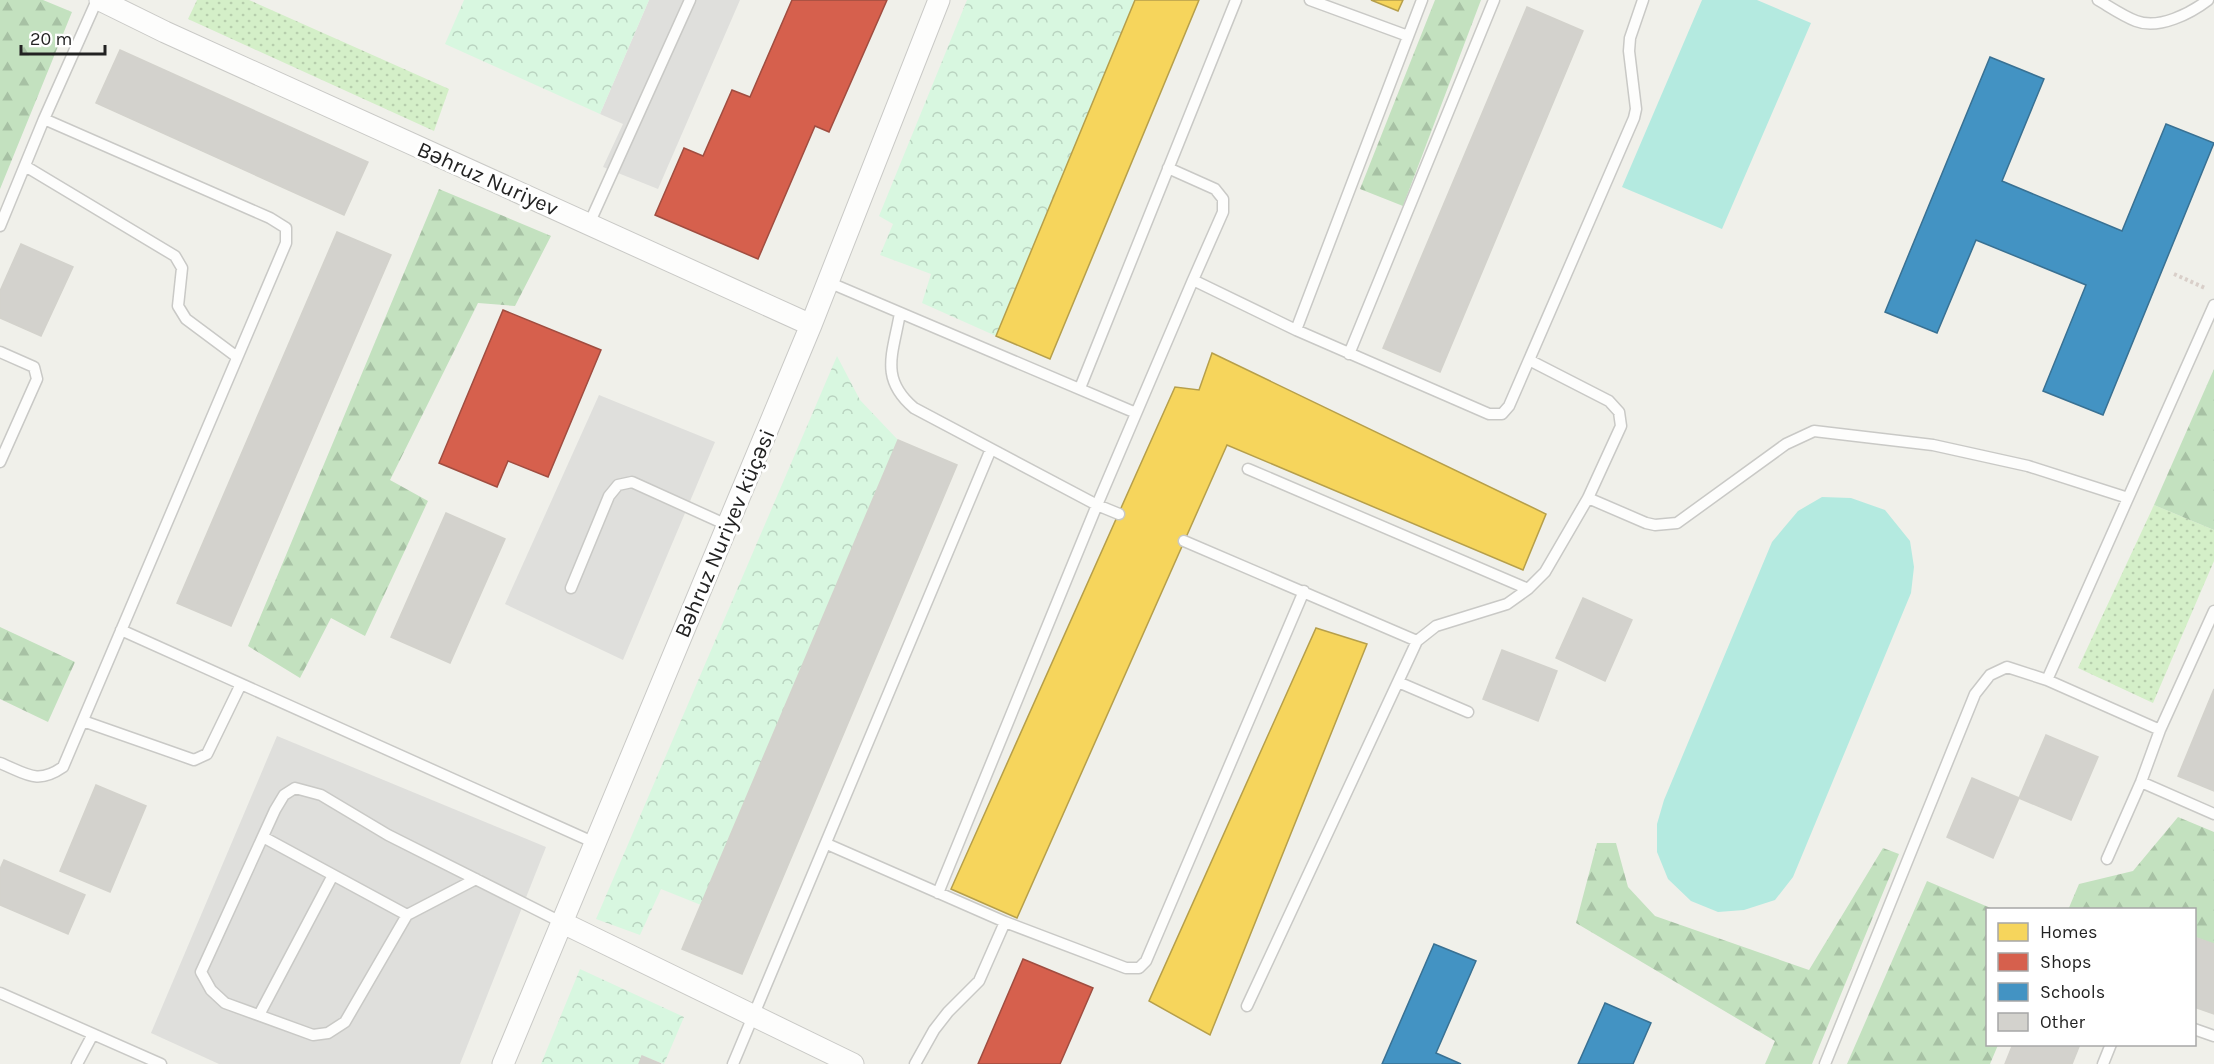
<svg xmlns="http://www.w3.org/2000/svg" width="2214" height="1064" viewBox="0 0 2214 1064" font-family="Karla,sans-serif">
<defs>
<pattern id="grass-dots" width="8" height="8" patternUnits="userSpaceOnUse" patternTransform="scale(1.5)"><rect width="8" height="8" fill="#d4efc8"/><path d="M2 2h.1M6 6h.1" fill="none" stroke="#b6cdac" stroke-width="1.8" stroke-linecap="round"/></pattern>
<pattern id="forest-firs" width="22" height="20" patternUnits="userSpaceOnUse" patternTransform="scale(1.5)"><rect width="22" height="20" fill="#c3e1bf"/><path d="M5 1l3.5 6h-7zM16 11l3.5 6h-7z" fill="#a7c1a4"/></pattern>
<pattern id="park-crowns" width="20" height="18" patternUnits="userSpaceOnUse" patternTransform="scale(1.5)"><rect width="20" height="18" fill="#d8f7e0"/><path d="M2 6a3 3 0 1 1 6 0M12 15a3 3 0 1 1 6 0" fill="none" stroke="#b9d3c0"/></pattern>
</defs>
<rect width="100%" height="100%" fill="#f0f0ea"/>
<path fill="#dfdfdc" d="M649 0H740L658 189 603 167 623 124 600 114Z
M599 395 715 442 623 660 505 604Z
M277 736 546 847 460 1064H219L151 1033Z"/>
<path fill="url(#grass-dots)" d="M197 0H249L449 89 434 131 188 19Z
M2154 505 2214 530V561L2153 703 2078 668Z"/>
<path fill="url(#forest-firs)" d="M0 0H43L72 12 0 189Z
M1435 0H1481L1403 206 1360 189Z
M439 189 551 236 515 306 478 303 390 480 428 501 365 636 331 618 300 678 248 646Z
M2214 369V530L2154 505Z
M0 627 75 662 48 722 0 699Z
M2178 817 2214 832V944L2195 937 2194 910H2068L2079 884 2133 871Z
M1597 843H1616L1628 887 1655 916 1809 970 1883 848 1899 854 1812 1064H1765L1775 1041 1576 923Z
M1927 881 1993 909 1988 910V1044L1998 1045 1990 1064H1847Z"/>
<path fill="url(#park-crowns)" d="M464 0H649L600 114 445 44Z
M967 0H1135L996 336 922 303 931 274 880 255 893 224 879 216Z
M837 356 860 400 898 440 701 905 661 889 640 935 596 919Z
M580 969 684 1017 664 1064 643 1056 639 1064H541Z"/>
<path fill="#b4eae0" d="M1702 0H1757L1811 23 1722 229 1622 187Z
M1822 497 1851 498 1885 510 1910 541 1914 567 1911 593 1793 877 1775 900 1744 910 1718 912 1691 901 1668 879 1657 852V824L1664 800 1772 542 1798 511Z"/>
<path fill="#f6d55c" stroke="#b69f4b" stroke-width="1.5" d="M1135 0H1199L1050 359 996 336Z
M1371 0H1403L1398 11Z
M1212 353 1546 514 1523 570 1227 445 1017 918 951 889 1175 387 1199 390Z
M1316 628 1367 644 1210 1035 1149 1001Z"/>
<path fill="#d6604d" stroke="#a04d40" stroke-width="1.5" d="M792 0H887L829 132 815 126 758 259 655 215 684 148 703 156 732 90 750 97Z
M503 310 601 350 548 477 508 461 497 487 439 463Z
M1023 959 1093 988 1060 1064H978Z"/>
<path fill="#4393c3" stroke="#397193" stroke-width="1.5" d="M1990 57 2044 79 2002 181 2122 231 2166 124 2214 143 2103 415 2043 391 2086 285 1976 240 1937 333 1885 312Z
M1434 944 1476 961 1436 1053 1461 1064H1382Z
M1605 1003 1651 1023 1633 1064H1578Z"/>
<path fill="#d3d2cd" stroke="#d3d2cc" stroke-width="1.5" d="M1527 7 1583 31 1440 372 1383 348Z
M120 50 368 162 344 215 96 103Z
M337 232 391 255 231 626 177 603Z
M21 244 73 267 41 336 0 318V291Z
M898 440 957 465 742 974 682 949Z
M446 513 505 539 450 663 391 637Z
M1583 598 1632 620 1605 681 1556 658Z
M1502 650 1557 671 1538 721 1483 699Z
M2214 689V791L2178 776Z
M2046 735 2098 757 2071 820 2019 798Z
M1972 778 2019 798 1993 858 1947 837Z
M96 785 146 806 110 892 60 871Z
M4 860 85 895 68 934 0 905V869Z
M2194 937 2214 944V1014L2194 1007Z
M2013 1044H2080L2072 1064H2005Z
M642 1056 661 1064H639Z"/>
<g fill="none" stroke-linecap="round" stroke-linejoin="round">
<defs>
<path id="service" d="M1310 0 1408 36
M2098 0C2110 7 2123 16 2136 21 2159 30 2191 13 2208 0
M25 166 175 256 182 268 178 306 186 319 237 357
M1168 168 1215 189 1223 199V212L1193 280
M589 224 690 0
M0 226 44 119 97 0
M828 282 1136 413
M900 313C893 354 879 378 914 408L1097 505 1119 514
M1296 330 1422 0
M0 352 34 367 37 379 0 462
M1349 354 1494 0
M1080 388 1236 0
M1248 469 1528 589
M1588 498 1646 523 1655 525 1677 523 1786 444 1814 431 1933 445 2028 466 2128 498
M1184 541 1417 641
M571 588 609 496 618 485 632 482 727 525
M121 630 595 843
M2047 680 2214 305
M1398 682 1468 712
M83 721 194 760 207 754 241 684
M0 763C27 774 37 785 63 767L286 243V228L270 218 44 119
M2141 782 2214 814
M263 837 407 915
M827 844 1005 922 1126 968H1139L1146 961 1304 591
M2107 859 2141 782 2160 730 2214 611
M476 879 407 915 345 1022 328 1033 313 1035 225 1003 211 990 201 972 275 810 284 795 295 788 321 795 388 835 561 922
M938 893 1097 505 1193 280 1296 330 1489 414H1502L1509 406 1634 118 1636 109 1629 51 1630 38 1643 0
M0 993 161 1064
M1247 1006 1417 641 1436 626 1507 604 1528 589 1545 572 1588 498 1621 426 1619 412 1609 401 1529 360
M259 1015 333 875
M2194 1029 2214 1036
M77 1064 93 1034
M733 1064 991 449
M915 1064 934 1030 948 1012 979 981 1005 922
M1825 1064 1975 694 1990 675 2007 667 2047 680 2160 730
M2103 1064 2111 1044"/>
<path id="minor" d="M100 0 165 32 811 325
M561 922 853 1064
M503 1064 811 325 939 0"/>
</defs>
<use href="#service" stroke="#c9c9c6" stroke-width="13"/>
<use href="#minor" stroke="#c9c9c6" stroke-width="23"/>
<path stroke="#d9cfc9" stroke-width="4" stroke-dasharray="3 3" stroke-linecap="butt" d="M2174 274 2205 288"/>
<use href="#service" stroke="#fdfdfc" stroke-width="10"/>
<use href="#minor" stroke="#fdfdfc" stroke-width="21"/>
</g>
<g text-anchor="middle" stroke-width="6" stroke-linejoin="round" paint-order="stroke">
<g font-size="22" fill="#222" stroke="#fff">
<text transform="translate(488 178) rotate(24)" y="8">Bəhruz Nuriyev</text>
<text transform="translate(724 533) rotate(-67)" y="8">Bəhruz Nuriyev küçəsi</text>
</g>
</g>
<rect x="1986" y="908" width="210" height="138" fill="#ffffff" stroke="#a7a7a7" stroke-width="1.5"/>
<rect x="1998" y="923" width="30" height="18" fill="#f6d55c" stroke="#a7a7a7" stroke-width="1.5"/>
<text x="2040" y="938" font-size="18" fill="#222222">Homes</text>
<rect x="1998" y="953" width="30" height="18" fill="#d6604d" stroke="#a7a7a7" stroke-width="1.5"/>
<text x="2040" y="968" font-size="18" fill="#222222">Shops</text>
<rect x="1998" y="983" width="30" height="18" fill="#4393c3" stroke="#a7a7a7" stroke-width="1.5"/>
<text x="2040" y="998" font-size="18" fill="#222222">Schools</text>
<rect x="1998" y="1013" width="30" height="18" fill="#d3d2cd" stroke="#a7a7a7" stroke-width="1.5"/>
<text x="2040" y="1028" font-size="18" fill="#222222">Other</text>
<path d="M21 45v9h84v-9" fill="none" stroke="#222222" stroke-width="3"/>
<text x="30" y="45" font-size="18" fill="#222222" stroke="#ffffff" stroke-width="4.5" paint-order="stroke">20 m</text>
</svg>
